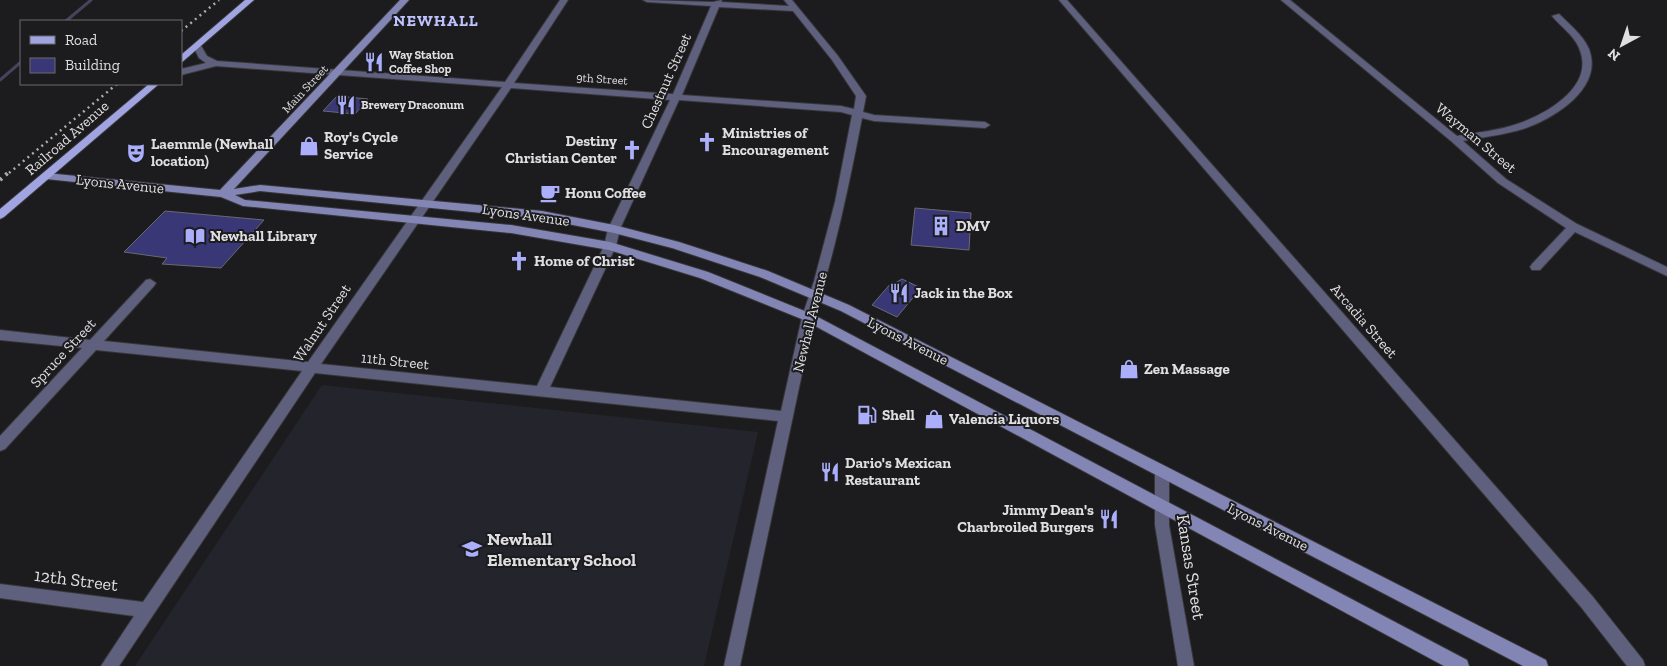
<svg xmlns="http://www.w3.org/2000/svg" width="1667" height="666" viewBox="0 0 1667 666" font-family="'Zilla Slab',serif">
<rect width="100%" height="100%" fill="#1c1c1f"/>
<path fill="#24242d" d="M322 385 758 432 704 666H135Z"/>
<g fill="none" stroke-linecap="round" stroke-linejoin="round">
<path stroke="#46435d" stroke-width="3" d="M66 21 91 0
M0 80 21 62"/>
</g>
<path fill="#393776" stroke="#696a6e" d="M337 96 368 99 355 114 323 111Z
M915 208 971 213 969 250 911 245Z
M165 211 264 220 221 268 162 264 167 258 124 252Z
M902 279 921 288 897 317 872 305 892 282 895 283Z"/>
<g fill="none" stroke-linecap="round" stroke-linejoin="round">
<defs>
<path id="street" d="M560 0H568L514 83 673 94 711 6 647 2 643 0 713 2 722 0 721 2 789 6 784 0H792L838 56 866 96 863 112 874 115 985 122 990 125 985 128 874 121 862 118C849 185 835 252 814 317L740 666H724L778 421 315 373 119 666H101L134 616 0 598V584L143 602 302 371 96 350 5 449 0 451V436L82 348 0 340V330L90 340 146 280 150 279 156 283 154 286 104 341 308 362 502 87 216 66 181 75V69L206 63 199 58 193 46 194 44H200L207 56 217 61 505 82ZM719 7 793 11 832 60 856 96 854 109 841 106 682 95ZM511 88 670 100 608 229 604 246 537 386 321 364ZM679 100 841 112 852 115 835 202 814 281 802 317 781 411 550 387 616 246 620 229Z
M1059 0H1067L1593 597 1643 660 1645 666H1627L1581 607Z
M1281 0H1290L1457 136C1477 132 1498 131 1517 124 1547 114 1596 86 1579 48 1574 35 1560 26 1552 16L1559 14C1569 24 1583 35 1589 49 1604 88 1554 119 1523 129 1504 135 1483 137 1463 141L1506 179 1577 224 1667 267V276L1575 232 1540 270H1532L1530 267 1532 264 1566 228 1498 183 1451 141Z
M1162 467 1167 469 1169 473V525L1194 666H1178L1155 525V473L1157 469Z"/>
<path id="secondary" d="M400 0H409L234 189 260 185 542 211 614 225 679 242 768 271 849 305 1546 660 1548 666H1523L841 311 760 277 672 248 614 233 542 219 260 191 235 195 245 200 511 225 610 242 708 272 812 314 1467 660 1469 666H1444L804 320 700 278 609 250 511 233 243 206 221 197 46 179 41 176 46 173 220 190Z"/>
<path id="primary" d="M245 0H254L181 63V55Z
M149 84H159L4 217 0 219V209Z"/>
</defs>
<use href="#street" stroke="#37373a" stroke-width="2"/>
<use href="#secondary" stroke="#37373a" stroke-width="2"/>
<use href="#primary" stroke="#37373a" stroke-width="2"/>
<use href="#street" fill="#5e607d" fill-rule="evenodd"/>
<use href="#secondary" fill="#8386b5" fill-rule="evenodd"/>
<use href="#primary" fill="#a0a4e1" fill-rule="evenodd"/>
<path stroke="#acacaf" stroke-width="2.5" stroke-dasharray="2 4" stroke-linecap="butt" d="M181 31 219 0
M9 173 117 84"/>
<path stroke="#acacaf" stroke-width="4" stroke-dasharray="2.5 5" stroke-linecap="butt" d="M0 180 10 171"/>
</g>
<defs>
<symbol id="restaurant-bare" viewBox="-9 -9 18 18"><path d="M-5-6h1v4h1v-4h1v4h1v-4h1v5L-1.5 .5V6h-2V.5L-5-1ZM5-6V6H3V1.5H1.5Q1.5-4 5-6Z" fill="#abaffb" stroke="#1c1c1f" stroke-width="2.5" paint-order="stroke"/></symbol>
<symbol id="church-bare" viewBox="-9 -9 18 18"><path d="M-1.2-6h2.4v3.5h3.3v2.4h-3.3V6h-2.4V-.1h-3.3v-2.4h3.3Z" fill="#abaffb" stroke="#1c1c1f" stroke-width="2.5" paint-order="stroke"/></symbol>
<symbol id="shop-bare" viewBox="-9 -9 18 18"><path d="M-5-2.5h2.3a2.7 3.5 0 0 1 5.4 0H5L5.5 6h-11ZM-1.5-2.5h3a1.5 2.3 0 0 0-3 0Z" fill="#abaffb" stroke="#1c1c1f" stroke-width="2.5" paint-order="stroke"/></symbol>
<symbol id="theatre-bare" viewBox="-9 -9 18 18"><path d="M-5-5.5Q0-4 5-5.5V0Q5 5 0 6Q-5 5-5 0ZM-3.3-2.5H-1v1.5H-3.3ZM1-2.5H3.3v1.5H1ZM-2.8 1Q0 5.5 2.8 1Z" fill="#abaffb" stroke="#1c1c1f" stroke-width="2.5" paint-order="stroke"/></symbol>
<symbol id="cafe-bare" viewBox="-9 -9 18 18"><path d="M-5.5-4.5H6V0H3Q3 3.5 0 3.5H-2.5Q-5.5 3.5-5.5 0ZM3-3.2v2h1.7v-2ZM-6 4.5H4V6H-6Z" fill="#abaffb" stroke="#1c1c1f" stroke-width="2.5" paint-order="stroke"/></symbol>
<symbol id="building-bare" viewBox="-9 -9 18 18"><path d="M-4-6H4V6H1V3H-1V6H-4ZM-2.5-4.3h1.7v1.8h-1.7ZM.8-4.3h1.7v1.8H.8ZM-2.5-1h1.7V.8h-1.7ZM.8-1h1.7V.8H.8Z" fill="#abaffb" stroke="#1c1c1f" stroke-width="2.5" paint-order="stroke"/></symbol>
<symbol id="library-bare" viewBox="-9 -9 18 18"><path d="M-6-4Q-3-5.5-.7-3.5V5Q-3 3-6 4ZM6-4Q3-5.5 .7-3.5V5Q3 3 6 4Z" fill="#abaffb" stroke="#1c1c1f" stroke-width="2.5" paint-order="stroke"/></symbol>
<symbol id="fuel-bare" viewBox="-9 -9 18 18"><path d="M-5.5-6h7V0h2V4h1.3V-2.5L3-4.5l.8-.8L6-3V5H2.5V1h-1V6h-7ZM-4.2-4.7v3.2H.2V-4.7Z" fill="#abaffb" stroke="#1c1c1f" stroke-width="2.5" paint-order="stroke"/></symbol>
<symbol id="school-bare" viewBox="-9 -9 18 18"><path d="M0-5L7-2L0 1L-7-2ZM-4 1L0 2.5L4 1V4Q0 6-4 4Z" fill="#abaffb" stroke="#1c1c1f" stroke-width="2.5" paint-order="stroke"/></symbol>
</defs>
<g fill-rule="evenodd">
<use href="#restaurant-bare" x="360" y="48" width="28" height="28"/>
<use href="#restaurant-bare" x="332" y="91" width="28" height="28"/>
<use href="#church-bare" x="693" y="128" width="28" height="28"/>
<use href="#shop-bare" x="295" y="132" width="28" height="28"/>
<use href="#church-bare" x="618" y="136" width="28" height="28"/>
<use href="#theatre-bare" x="122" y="139" width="28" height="28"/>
<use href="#cafe-bare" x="536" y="179" width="28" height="28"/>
<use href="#building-bare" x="927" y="212" width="28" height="28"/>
<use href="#library-bare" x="181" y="222" width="28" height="28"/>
<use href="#church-bare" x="505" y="247" width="28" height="28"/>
<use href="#restaurant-bare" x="885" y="279" width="28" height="28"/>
<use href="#shop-bare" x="1115" y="355" width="28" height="28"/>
<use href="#fuel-bare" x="853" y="401" width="28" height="28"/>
<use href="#shop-bare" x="920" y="405" width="28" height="28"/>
<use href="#restaurant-bare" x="816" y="458" width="28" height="28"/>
<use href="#restaurant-bare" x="1095" y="505" width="28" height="28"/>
<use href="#school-bare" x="458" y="535" width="28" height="28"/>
</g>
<g text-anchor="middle" stroke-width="4" stroke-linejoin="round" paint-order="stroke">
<g font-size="12" font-weight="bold" fill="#dfdfe2" stroke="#1c1c1f" text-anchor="start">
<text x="389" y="59">Way Station<tspan x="389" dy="14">Coffee Shop</tspan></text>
<text x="361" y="109">Brewery Draconum</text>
</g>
<g font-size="12" fill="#dfdfe2" stroke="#1c1c1f">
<text transform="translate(602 79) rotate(4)" y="4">9th Street</text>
<text transform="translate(305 89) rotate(-47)" y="4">Main Street</text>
</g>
<g font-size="15" fill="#dfdfe2" stroke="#1c1c1f">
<text transform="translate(666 81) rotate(-66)" y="5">Chestnut Street</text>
<text transform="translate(67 138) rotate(-41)" y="5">Railroad Avenue</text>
<text transform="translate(1476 138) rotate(40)" y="5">Wayman Street</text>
<text transform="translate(120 184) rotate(6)" y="5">Lyons Avenue</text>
<text transform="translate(526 215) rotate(8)" y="5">Lyons Avenue</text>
<text transform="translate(1364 321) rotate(49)" y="5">Arcadia Street</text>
<text transform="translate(810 322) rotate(-76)" y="5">Newhall Avenue</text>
<text transform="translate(322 323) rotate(-56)" y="5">Walnut Street</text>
<text transform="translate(908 341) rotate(27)" y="5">Lyons Avenue</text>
<text transform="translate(63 353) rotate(-47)" y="5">Spruce Street</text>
<text transform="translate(395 361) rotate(6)" y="5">11th Street</text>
<text transform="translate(1268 527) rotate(27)" y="5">Lyons Avenue</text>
</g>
<g font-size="15" font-weight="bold" fill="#dfdfe2" stroke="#1c1c1f" text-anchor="start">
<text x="722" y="138">Ministries of<tspan x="722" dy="17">Encouragement</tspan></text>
<text x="324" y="142">Roy's Cycle<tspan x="324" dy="17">Service</tspan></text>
<text x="617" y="146" text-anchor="end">Destiny<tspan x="617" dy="17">Christian Center</tspan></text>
<text x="151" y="149">Laemmle (Newhall<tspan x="151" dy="17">location)</tspan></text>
<text x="565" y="198">Honu Coffee</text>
<text x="956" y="231">DMV</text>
<text x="210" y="241">Newhall Library</text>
<text x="534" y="266">Home of Christ</text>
<text x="914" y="298">Jack in the Box</text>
<text x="1144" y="374">Zen Massage</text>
<text x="882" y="420">Shell</text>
<text x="949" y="424">Valencia Liquors</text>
<text x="845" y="468">Dario's Mexican<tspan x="845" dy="17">Restaurant</tspan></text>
<text x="1094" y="515" text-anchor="end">Jimmy Dean's<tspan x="1094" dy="17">Charbroiled Burgers</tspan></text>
</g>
<g font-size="16" font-weight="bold" letter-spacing="1" fill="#bfc2fc" stroke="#1c1c1f">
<text x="436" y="26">NEWHALL</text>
</g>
<g font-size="18" font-weight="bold" fill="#dfdfe2" stroke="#1c1c1f" text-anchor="start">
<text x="487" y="545">Newhall<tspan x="487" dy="21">Elementary School</tspan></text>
</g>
<g font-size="18" fill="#dfdfe2" stroke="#1c1c1f">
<text transform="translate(1191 567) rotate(81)" y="6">Kansas Street</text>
<text transform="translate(76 580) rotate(7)" y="6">12th Street</text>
</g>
</g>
<rect x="20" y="20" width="162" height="65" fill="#1c1c1f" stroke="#6a6a6d"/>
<rect x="30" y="36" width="25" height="8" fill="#a0a4e1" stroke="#6a6a6d"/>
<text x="65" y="45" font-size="15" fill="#dfdfe2">Road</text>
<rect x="30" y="58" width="25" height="15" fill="#393776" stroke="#6a6a6d"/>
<text x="65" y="70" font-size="15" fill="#dfdfe2">Building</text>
<g transform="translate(1622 45) rotate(220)" stroke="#1c1c1f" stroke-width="4" paint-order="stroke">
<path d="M0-4L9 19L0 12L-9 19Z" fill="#dfdfe2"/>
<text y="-8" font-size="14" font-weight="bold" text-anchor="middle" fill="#dfdfe2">N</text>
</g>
</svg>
